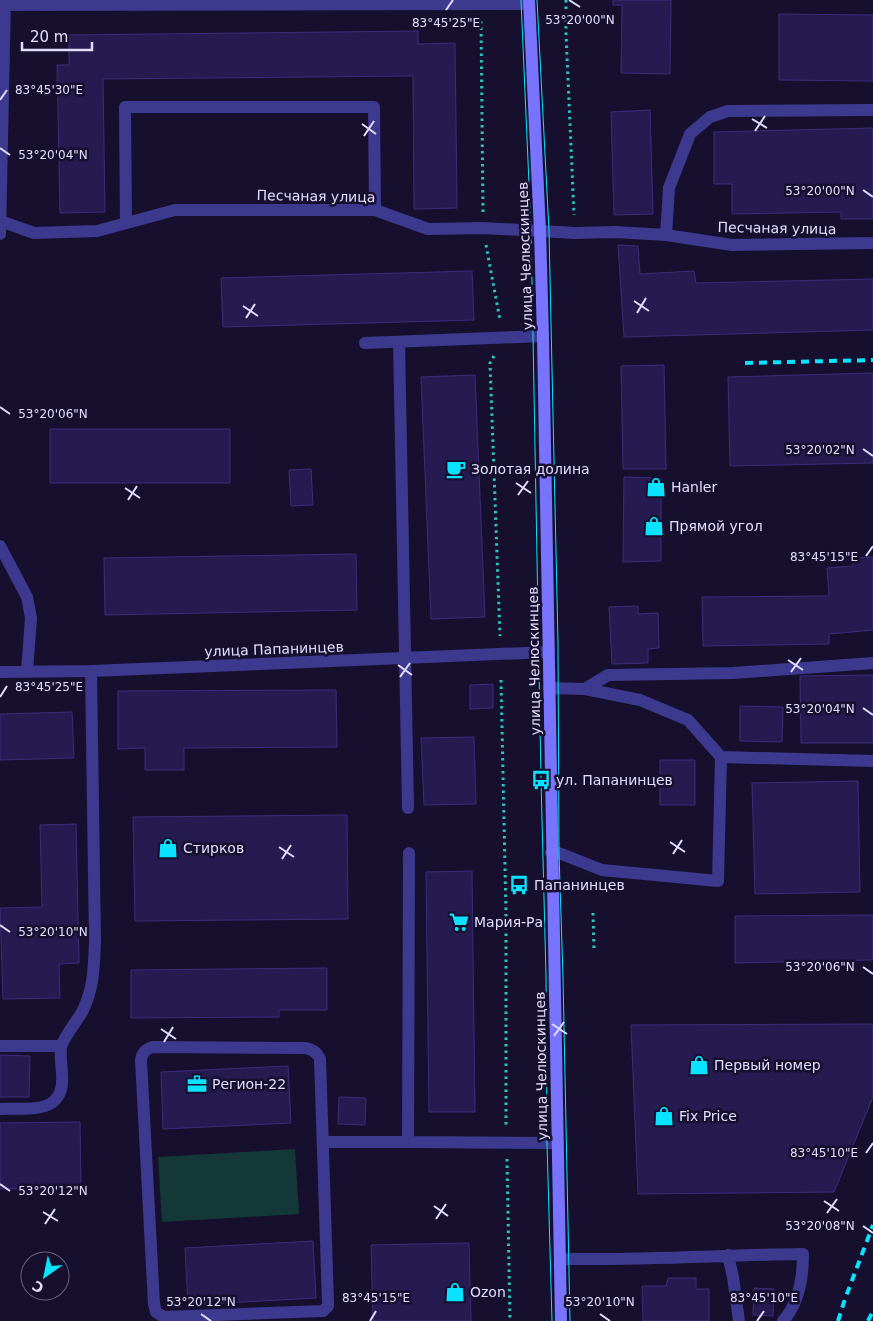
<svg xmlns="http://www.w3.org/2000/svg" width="873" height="1321" viewBox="0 0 873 1321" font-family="'DejaVu Sans',sans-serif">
<rect width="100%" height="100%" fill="#16102e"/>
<path fill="#133837" d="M295 1149 299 1214 162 1222 158 1157Z"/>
<path fill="#261b50" stroke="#3d2c7d" d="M613 0H671L670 74 621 73 622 5H613Z
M779 14 873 15V81L779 80Z
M418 31V44L455 43 457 208 414 209 413 76 103 79 105 212 60 213 57 65H69V35Z
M650 110 653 214 614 215 611 112Z
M873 128V219H841V212L732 214V184H714V132Z
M618 245 638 246 640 274 694 271 696 283 873 279V330L624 337Z
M472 271 474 320 223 327 221 278Z
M664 365 666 469H623L621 366Z
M873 373V463L730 466 728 377Z
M475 375 485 617 431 619 421 377Z
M50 429H230V483H50Z
M311 469 313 505 291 506 289 470Z
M624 477 661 478V561L623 562Z
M356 554 357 610 105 615 104 558Z
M873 557V630L829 634V644L703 646 702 597 829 596 827 568 853 566V558Z
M638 606V614L658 613 659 648 648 649V663L612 664 609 607Z
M873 675V743H801L800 676Z
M493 684V708L470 709V685Z
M336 690 337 747 184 748V770H145V748L118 749V691Z
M740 706 783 707 782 742 740 741Z
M72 712 74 758 0 760V714Z
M474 737 476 804 424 805 421 738Z
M660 760H695V805H660Z
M858 781 860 892 755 894 752 783Z
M347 815 348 919 135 921 133 817Z
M76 824 79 963 59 964 60 998 3 999 0 908 42 907 40 825Z
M472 871 475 1112H429L426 872Z
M873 915V960L735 963V916Z
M327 968V1010H279V1017L131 1018V970Z
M873 1024V1097L834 1192 638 1194 631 1025Z
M0 1055 30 1056 29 1097H0Z
M288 1066 291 1123 163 1129 161 1072Z
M339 1097 366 1098 365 1125 338 1124Z
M80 1122 81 1188 0 1189V1123Z
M313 1241 316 1298 188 1305 185 1248Z
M469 1243 471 1321H373L371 1245Z
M668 1278H696V1289H709V1321H643L642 1286H666Z
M754 1288 774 1289 773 1316 753 1315Z"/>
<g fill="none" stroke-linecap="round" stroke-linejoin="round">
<path stroke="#2ac6be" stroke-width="3" stroke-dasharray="2.5 4" stroke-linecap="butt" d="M566 0V33L574 215
M481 21 483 212
M486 245 500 320
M494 356 490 363 500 636
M501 680 506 914V1125
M593 913 594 951
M507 1159 510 1321"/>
<path stroke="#3d398f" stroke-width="12" d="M126 223 125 107H374L375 210
M540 231 575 233 615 232 666 235 732 245 873 243
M666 235 669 188 690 134 710 117 728 111 873 110
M399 342 408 808
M365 343 543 336
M549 688 585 689 608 675 733 673 873 663
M585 689 640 700 688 720 721 757 873 761
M409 853 408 1142 557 1143
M551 853H559L602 870 718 881 721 757
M0 1046H61
M153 1047 305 1048C312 1049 317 1052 320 1059L328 1303V1306L323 1311 164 1317 156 1312 154 1304 141 1060C142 1052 146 1049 153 1047Z
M0 1109C15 1108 45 1112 55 1100 68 1087 59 1065 61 1048 62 1039 77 1021 82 1012 94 989 94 966 95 941L91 671
M323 1142H408
M728 1255 733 1277 739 1321
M560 1260 569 1259C647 1260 725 1255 803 1254 803 1277 799 1303 783 1321"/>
<path stroke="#3d398f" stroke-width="12" d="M0 5 529 4
M0 221 34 233 97 231 175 210H375L428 229 483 228 540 231
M0 234 5 0
M0 546 27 597 31 618 27 671
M0 672 91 671 549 652"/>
<path stroke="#7974ff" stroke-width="12" d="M529 0 540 231 543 336 561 1321"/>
<path stroke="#09e3ff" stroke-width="1" d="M521 0 531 230 533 336 541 780 546 977 547 1143 552 1321
M537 0 549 231 558 643 559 853 563 978 570 1321"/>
<path stroke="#09e3ff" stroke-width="4" stroke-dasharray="8 6" stroke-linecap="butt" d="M745 363 873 360
M838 1321 845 1299 873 1225
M868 1321 873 1311"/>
</g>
<path fill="none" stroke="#e1ddff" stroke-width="2" d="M569 0 580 7M446 10 453 0M0 100 7 90M752 119 767 128M362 124 376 134M755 131 765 116M364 136 374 121M0 148 10 155M863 190 873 197M634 301 649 311M243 306 258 316M637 313 646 298M246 318 255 304M0 407 10 414M863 449 873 456M516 483 531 493M125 488 140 498M518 495 528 481M128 500 137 486M866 556 873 546M788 660 803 670M398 665 412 675M791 672 801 658M400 677 410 663M0 697 7 686M863 708 873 715M670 842 685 852M279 847 294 857M673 854 682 840M282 859 291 845M0 925 10 932M863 967 873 974M552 1024 567 1034M161 1029 176 1039M554 1036 564 1022M164 1042 173 1027M866 1153 873 1143M0 1184 10 1191M824 1201 839 1211M434 1206 448 1216M43 1212 58 1221M827 1213 837 1199M436 1219 446 1204M45 1224 55 1209M863 1226 873 1233M201 1314 211 1321M600 1314 610 1321M370 1321 376 1311M757 1321 764 1311"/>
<defs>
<symbol id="cafe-bare" viewBox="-9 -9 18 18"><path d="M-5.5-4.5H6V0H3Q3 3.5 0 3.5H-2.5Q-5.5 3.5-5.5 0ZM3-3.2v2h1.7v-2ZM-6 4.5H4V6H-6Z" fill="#09e3ff" stroke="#16102e" stroke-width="2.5" paint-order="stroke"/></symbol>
<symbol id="shop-bare" viewBox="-9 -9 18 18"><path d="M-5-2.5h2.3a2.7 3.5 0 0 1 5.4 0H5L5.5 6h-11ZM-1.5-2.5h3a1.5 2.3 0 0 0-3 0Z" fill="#09e3ff" stroke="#16102e" stroke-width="2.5" paint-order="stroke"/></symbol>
<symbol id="bus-bare" viewBox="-9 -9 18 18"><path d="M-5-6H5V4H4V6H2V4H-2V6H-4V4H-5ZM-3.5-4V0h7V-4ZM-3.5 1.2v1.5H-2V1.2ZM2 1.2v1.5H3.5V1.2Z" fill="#09e3ff" stroke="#16102e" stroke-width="2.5" paint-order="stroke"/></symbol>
<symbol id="supermarket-bare" viewBox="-9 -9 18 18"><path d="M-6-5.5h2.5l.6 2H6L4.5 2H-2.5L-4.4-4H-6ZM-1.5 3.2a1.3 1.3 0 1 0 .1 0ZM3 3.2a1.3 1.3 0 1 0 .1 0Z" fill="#09e3ff" stroke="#16102e" stroke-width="2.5" paint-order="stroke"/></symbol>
<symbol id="office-bare" viewBox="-9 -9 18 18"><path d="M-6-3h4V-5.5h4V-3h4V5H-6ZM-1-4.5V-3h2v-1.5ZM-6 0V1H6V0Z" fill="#09e3ff" stroke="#16102e" stroke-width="2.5" paint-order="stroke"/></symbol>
</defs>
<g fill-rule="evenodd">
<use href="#cafe-bare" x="442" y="455" width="28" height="28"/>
<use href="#shop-bare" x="642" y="473" width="28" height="28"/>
<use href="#shop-bare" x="640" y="512" width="28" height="28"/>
<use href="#bus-bare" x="527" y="766" width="28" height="28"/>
<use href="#shop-bare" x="154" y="834" width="28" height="28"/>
<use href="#bus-bare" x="505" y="871" width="28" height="28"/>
<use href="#supermarket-bare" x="445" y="908" width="28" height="28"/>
<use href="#shop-bare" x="685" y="1051" width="28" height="28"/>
<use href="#office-bare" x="183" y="1070" width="28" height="28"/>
<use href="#shop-bare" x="650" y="1102" width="28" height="28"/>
<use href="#shop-bare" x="441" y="1278" width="28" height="28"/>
</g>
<g text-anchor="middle" stroke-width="5" stroke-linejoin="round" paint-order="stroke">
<g font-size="14" fill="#e1ddff" stroke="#16102e">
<text transform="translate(316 196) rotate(1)" y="5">Песчаная улица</text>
<text transform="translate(777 228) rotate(1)" y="5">Песчаная улица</text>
<text transform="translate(525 256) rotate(-92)" y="5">улица Челюскинцев</text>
<text transform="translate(274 649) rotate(-2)" y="5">улица Папанинцев</text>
<text transform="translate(534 661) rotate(-91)" y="5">улица Челюскинцев</text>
<text transform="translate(541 1066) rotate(-91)" y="5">улица Челюскинцев</text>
</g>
<g font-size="14" fill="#e1ddff" stroke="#16102e" text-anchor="start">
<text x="471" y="474">Золотая долина</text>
<text x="671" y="492">Hanler</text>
<text x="669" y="531">Прямой угол</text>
<text x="556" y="785">ул. Папанинцев</text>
<text x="183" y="853">Стирков</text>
<text x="534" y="890">Папанинцев</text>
<text x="474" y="927">Мария-Ра</text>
<text x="714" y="1070">Первый номер</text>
<text x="212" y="1089">Регион-22</text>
<text x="679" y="1121">Fix Price</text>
<text x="470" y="1297">Ozon</text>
</g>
</g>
<g font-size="12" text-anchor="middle" fill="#e1ddff" stroke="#16102e" stroke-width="5" stroke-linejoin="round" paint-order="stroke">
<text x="580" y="24">53°20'00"N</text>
<text x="446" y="27">83°45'25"E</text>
<text x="49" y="94">83°45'30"E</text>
<text x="53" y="159">53°20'04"N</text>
<text x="820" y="195">53°20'00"N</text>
<text x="53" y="418">53°20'06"N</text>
<text x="820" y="454">53°20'02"N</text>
<text x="824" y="561">83°45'15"E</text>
<text x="49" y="691">83°45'25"E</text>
<text x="820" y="713">53°20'04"N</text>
<text x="53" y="936">53°20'10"N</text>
<text x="820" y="971">53°20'06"N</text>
<text x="824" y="1157">83°45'10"E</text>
<text x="53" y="1195">53°20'12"N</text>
<text x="820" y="1230">53°20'08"N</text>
<text x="376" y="1302">83°45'15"E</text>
<text x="764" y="1302">83°45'10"E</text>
<text x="201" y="1306">53°20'12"N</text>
<text x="600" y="1306">53°20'10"N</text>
</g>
<g transform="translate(45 1276) rotate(213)"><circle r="24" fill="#16102e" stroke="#676282"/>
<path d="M0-4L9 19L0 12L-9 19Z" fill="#09e3ff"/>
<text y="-8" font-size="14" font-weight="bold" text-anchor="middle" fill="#e1ddff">С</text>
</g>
<path d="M22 42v8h70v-8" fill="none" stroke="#e1ddff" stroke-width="2.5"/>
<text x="30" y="42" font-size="15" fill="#e1ddff" stroke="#16102e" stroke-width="4" paint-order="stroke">20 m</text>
</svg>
